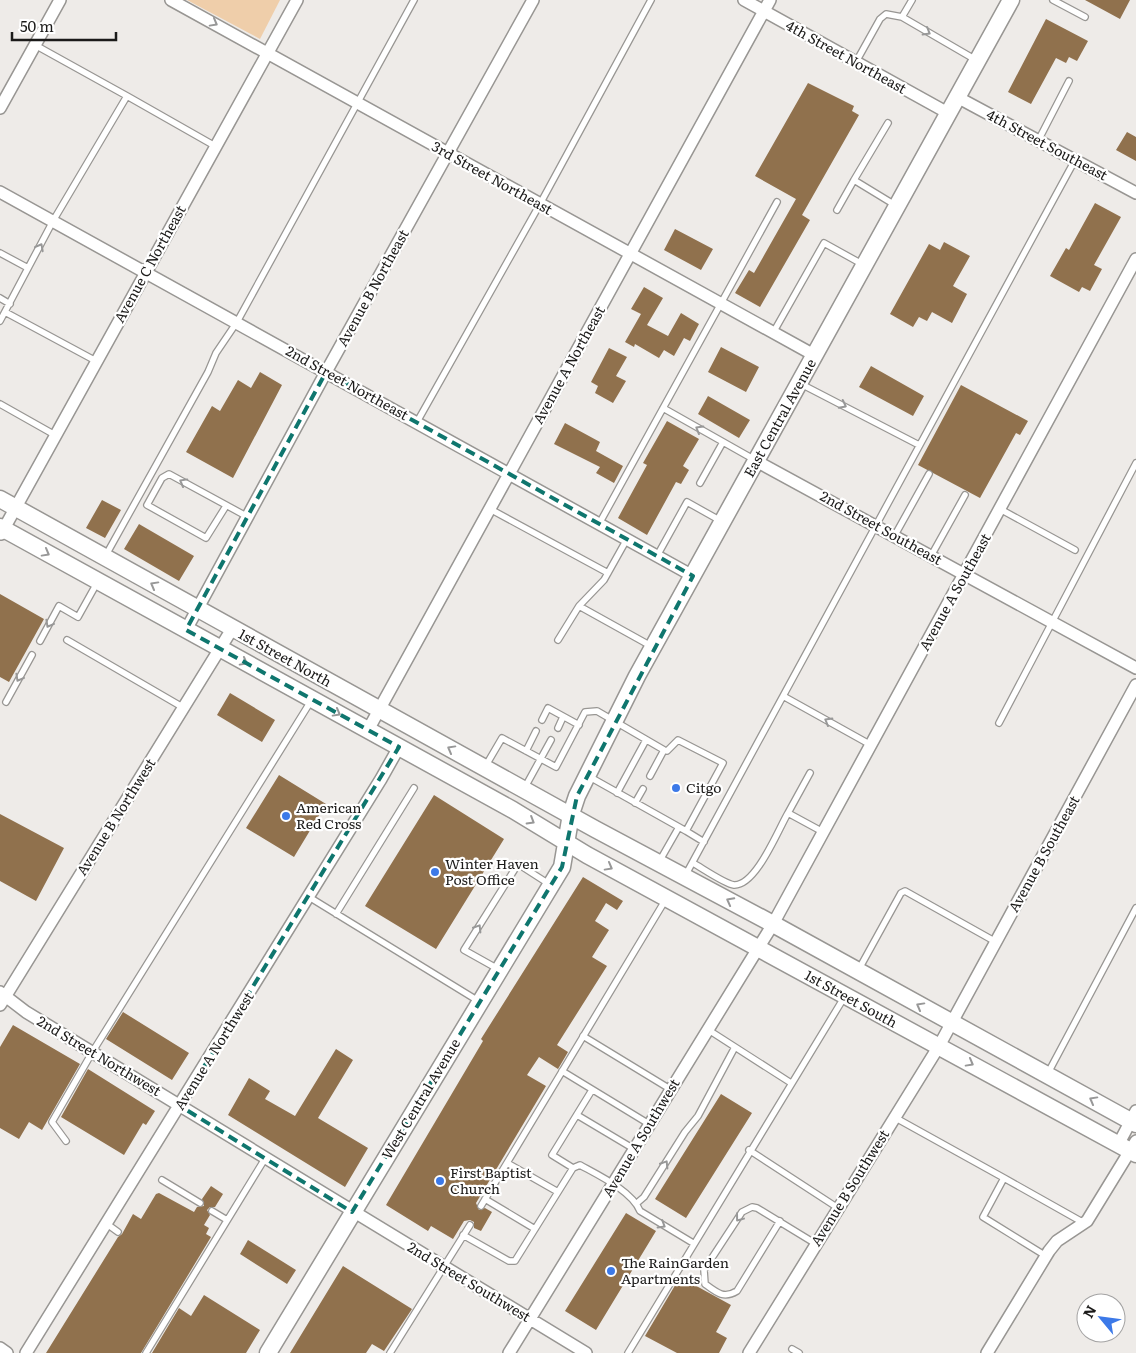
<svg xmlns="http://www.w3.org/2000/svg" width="1136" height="1353" viewBox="0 0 1136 1353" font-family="Literata,serif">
<rect width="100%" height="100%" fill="#eeebe8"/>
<path fill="#efceaa" d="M187 0H280L260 39Z"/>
<path fill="#90714d" d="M1085 0H1130L1120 19Z
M1046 19 1088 41 1077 61 1069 57 1066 63 1056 58 1031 104 1008 92Z
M808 83 854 106 852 111 859 115 802 215 810 220 760 307 735 293 749 270 754 273 796 199 755 176Z
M1127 132 1136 137V161L1116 150Z
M1095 203 1121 217 1094 265 1102 269 1090 291 1082 287 1079 292 1050 276 1066 248 1069 250Z
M675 229 713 249 701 270 664 250Z
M944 242 970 256 953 286 967 294 952 323 932 312 927 321 919 317 913 327 890 314 929 244 940 250Z
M644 287 663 298 647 325 668 336 681 313 699 324 690 341 684 338 674 356 664 350 659 358 635 344 634 347 625 342 641 314 631 309Z
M721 347 759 367 746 392 708 372Z
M609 348 627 357 616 376 626 381 613 403 595 393 598 386 591 382Z
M871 366 924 396 913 416 859 387Z
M260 372 282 385 233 478 186 452 212 406 220 411 238 380 251 388Z
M961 385 1028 421 1020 435 1016 433 980 498 918 465Z
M708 396 750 420 739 438 698 414Z
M667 421 699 439 683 466 689 470 681 484 676 482 647 535 618 518 647 465 643 463Z
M565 423 600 442 596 451 623 466 614 483 596 473 600 467 554 444Z
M102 500 121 510 105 538 86 528Z
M139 524 194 556 179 581 124 549Z
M0 594 44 619 9 682 0 677Z
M230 693 275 720 262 742 217 715Z
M279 775 326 804 294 857 246 828Z
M434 795 504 839 436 949 365 906Z
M0 814 64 848 36 901 0 881Z
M583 877 623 901 617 910 606 903 595 921 609 930 592 957 607 966 557 1045 568 1052 558 1069 539 1057 527 1075 546 1086 476 1203 479 1210 485 1208 492 1212 481 1231 474 1228V1222L470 1220 464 1221 453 1239 431 1226 428 1231 386 1205 483 1041 481 1039Z
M123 1012 189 1053 172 1080 106 1039Z
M13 1025 80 1064 42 1130 29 1122 19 1139 0 1128V1047Z
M336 1049 353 1060 318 1118 368 1148 345 1187 228 1115 249 1078 270 1091 265 1099 295 1116Z
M88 1069 155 1111 146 1125 143 1123 124 1155 61 1117Z
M721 1094 752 1113 686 1218 655 1199Z
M211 1186 223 1194 215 1207H210L207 1210 210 1215 204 1225 209 1228 206 1234 211 1237 141 1353H46L118 1237 122 1234 133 1214 141 1219 156 1194 159 1193 194 1212 197 1207 204 1206 202 1199Z
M626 1213 656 1231 596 1330 565 1311Z
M248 1240 296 1270 287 1284 240 1254Z
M343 1266 412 1309 384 1351 372 1344 366 1353H290Z
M680 1277 731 1305 716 1332 727 1338 719 1353H677L645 1336Z
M204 1295 260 1330 246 1353H152L179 1308 191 1316Z"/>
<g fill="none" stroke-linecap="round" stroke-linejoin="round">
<defs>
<path id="service" d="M912 0 902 17 976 60
M1053 0 1085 17
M35 45 127 96
M856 62 880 19 886 14 902 17
M888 123 854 180 895 205
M1038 141 1069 81
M837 210 854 180
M0 253 28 268
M0 298 10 304
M5 312 96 361
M0 321 53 221 127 96 215 146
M773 333 824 243 862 264
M801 384 919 445
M0 404 55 435
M663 408 755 460
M417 422 540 204 651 0
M700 483 723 442
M226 506 206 538 147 505 162 478 169 474 248 517
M490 509 608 573
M1000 509 1075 550
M599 524 777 202
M895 535 929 474
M627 539 604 580 579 606 651 646
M106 555 208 372 216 353 237 322 414 0
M657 556 687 502 721 521
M931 556 965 495
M67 640 184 708
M558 640 579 606
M40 641 59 606 78 617 97 583
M783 696 871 745
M6 702 32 655
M542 720 548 708 579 725
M999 723 1136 463
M558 728 563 717
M526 751 536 731
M485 767 502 738 556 767 585 712 597 711 664 750 667 751 678 740 723 763 686 831 588 776
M810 773 788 813 823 832
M650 776 664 750
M524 789 551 740
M617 793 646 740
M635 803 643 789
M686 831 704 842
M659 862 679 827
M693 863C702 868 725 884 734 885 756 886 778 830 788 813
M685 876 1075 160
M309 897 480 1002
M336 914 414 788
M498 969 464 950 518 864 549 884
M859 969 901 893 905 891 996 942
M707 1029 791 1083
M583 1036 670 1089
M562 1071 649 1124
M1048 1073 1136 908
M577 1115 634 1149
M894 1117 1004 1178 983 1217 1046 1256
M66 1141 52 1122 93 1051 311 701
M749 1150 838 1208
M507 1163 558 1192
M573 1168 552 1155 592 1090
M1004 1178 1084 1223
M162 1180 200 1203
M485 1199 535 1229
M637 1203 644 1197 685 1132 698 1116 735 1047
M481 1206 666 899
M212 1211 227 1220
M780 1221 737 1291C724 1299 717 1293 705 1284L704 1270 742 1212 752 1207 757 1208 816 1244
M107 1224 118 1232
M463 1235 509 1261H515L573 1168 580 1165C598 1175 632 1191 640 1211L693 1243
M792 1349 799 1353
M146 1353 266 1157
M390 1353 470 1225
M628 1353 845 996"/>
<path id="minor" d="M171 0 814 355
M744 0 948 113
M957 97 1136 193
M0 108 60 0
M0 192 693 576
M756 461 1136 668
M1 534 297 0
M186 630 326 372 533 0
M368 730 770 0
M0 992 26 1012 586 1353
M0 1005 232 629
M1118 1145 1136 1111
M0 1348 7 1353
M26 1353 381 779 399 747
M509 1353 773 924 1136 259
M749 1353 939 1046 1136 685
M987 1353 1049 1251 1057 1241 1087 1221 1136 1141"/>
<path id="secondary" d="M0 499 595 829 773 924 1136 1124
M0 527 513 810 587 855 1136 1154
M268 1353 562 867 571 814 577 796 637 676 1011 0"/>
</defs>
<use href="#service" stroke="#989693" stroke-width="8"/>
<use href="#minor" stroke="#989693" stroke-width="14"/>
<use href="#secondary" stroke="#989693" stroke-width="19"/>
<use href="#service" stroke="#fff" stroke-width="5.5"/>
<use href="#minor" stroke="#fff" stroke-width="11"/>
<use href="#secondary" stroke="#fff" stroke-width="16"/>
</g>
<defs><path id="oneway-chevron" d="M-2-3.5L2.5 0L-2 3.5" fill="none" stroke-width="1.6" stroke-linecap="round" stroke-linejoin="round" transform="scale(1.25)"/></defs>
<g stroke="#989898">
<use href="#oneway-chevron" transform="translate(214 23) rotate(29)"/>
<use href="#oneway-chevron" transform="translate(927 32) rotate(30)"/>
<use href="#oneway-chevron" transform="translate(40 247) rotate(-62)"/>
<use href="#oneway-chevron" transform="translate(843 405) rotate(27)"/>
<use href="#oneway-chevron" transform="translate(699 429) rotate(-150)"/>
<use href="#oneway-chevron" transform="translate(183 482) rotate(-151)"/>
<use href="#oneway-chevron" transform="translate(46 553) rotate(29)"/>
<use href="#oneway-chevron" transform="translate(154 585) rotate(-151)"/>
<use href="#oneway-chevron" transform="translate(49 624) rotate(119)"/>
<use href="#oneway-chevron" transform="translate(244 662) rotate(29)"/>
<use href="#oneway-chevron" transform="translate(19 678) rotate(119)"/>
<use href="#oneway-chevron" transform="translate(337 713) rotate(29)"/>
<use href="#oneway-chevron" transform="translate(828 721) rotate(-150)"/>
<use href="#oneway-chevron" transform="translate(451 749) rotate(-151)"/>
<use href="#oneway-chevron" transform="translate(531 821) rotate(31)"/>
<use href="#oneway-chevron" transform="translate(609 867) rotate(29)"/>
<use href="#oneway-chevron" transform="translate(730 901) rotate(-152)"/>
<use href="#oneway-chevron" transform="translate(478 928) rotate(-58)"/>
<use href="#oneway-chevron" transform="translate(920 1006) rotate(-151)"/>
<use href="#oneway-chevron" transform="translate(970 1063) rotate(29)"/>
<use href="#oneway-chevron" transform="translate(1093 1100) rotate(-151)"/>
<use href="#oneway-chevron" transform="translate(665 1164) rotate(-58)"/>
<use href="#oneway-chevron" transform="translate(739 1218) rotate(127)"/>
<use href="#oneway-chevron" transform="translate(662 1225) rotate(31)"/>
</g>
<path fill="none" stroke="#0f766e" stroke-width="4" stroke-dasharray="10 6" stroke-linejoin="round" d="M326 372 693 576 577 796 562 867 352 1212 180 1106 399 747 186 630Z"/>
<g fill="#3c79e8" stroke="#fff" stroke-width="2">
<circle cx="676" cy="788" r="5"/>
<circle cx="286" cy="816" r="5"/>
<circle cx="435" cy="872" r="5"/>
<circle cx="440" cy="1181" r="5"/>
<circle cx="611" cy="1271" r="5"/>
</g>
<g text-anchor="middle" stroke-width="4.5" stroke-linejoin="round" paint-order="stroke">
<g font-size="14" fill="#1b1a19" stroke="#fff">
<text transform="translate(846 57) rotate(29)" y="5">4th Street Northeast</text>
<text transform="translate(1047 145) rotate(28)" y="5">4th Street Southeast</text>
<text transform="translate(492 178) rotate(29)" y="5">3rd Street Northeast</text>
<text transform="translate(150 264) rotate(-61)" y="5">Avenue C Northeast</text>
<text transform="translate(373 288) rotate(-61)" y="5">Avenue B Northeast</text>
<text transform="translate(569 365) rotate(-61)" y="5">Avenue A Northeast</text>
<text transform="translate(347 383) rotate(29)" y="5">2nd Street Northeast</text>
<text transform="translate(780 418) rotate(-61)" y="5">East Central Avenue</text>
<text transform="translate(881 528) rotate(29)" y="5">2nd Street Southeast</text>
<text transform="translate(955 592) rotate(-61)" y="5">Avenue A Southeast</text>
<text transform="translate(285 658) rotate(29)" y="5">1st Street North</text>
<text transform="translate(116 817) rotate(-58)" y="5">Avenue B Northwest</text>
<text transform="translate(1044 854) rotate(-61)" y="5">Avenue B Southeast</text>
<text transform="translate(851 999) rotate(29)" y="5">1st Street South</text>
<text transform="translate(214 1051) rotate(-58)" y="5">Avenue A Northwest</text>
<text transform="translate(99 1056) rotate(31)" y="5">2nd Street Northwest</text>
<text transform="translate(421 1099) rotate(-59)" y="5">West Central Avenue</text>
<text transform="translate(641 1138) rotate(-59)" y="5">Avenue A Southwest</text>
<text transform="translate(850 1188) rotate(-58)" y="5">Avenue B Southwest</text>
<text transform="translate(469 1282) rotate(31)" y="5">2nd Street Southwest</text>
</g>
<g font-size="14" fill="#1b1a19" stroke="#fff" text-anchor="start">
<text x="686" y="793">Citgo</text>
<text x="296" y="813">American<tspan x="296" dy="16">Red Cross</tspan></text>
<text x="445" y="869">Winter Haven<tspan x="445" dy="16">Post Office</tspan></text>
<text x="450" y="1178">First Baptist<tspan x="450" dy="16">Church</tspan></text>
<text x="621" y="1268">The RainGarden<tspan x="621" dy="16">Apartments</tspan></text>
</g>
</g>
<g transform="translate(1101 1318) rotate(299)"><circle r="24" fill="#ffffff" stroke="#a4a3a3"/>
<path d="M0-4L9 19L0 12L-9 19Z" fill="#3c79e8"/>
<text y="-8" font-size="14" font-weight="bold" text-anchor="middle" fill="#1b1a19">N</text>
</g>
<path d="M12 32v8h104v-8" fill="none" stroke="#1b1a19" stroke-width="2.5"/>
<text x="20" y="32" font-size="15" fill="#1b1a19" stroke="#ffffff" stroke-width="4" paint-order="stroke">50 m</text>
</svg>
